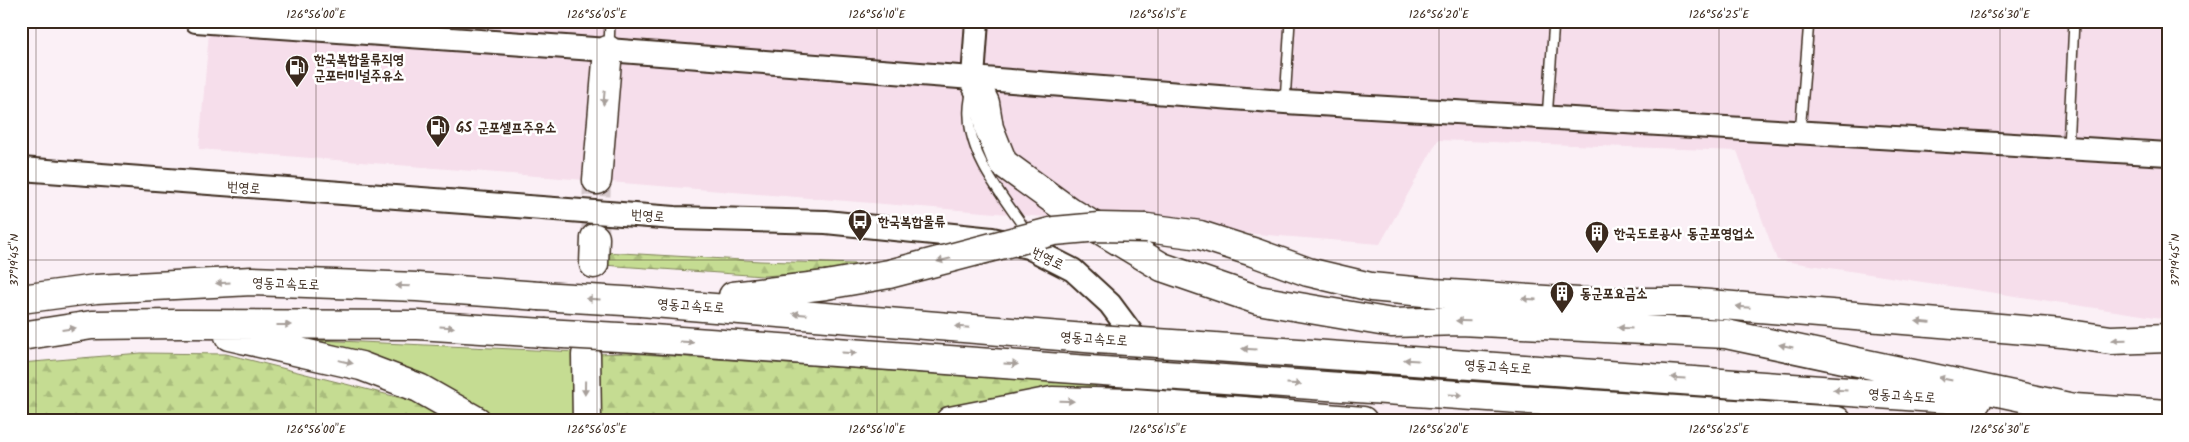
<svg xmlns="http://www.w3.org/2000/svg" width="2189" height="442" viewBox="0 0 2189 442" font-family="Kalam,'Poor Story',sans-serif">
<defs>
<pattern id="forest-firs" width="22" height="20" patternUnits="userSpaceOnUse" patternTransform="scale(1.25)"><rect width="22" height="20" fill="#c5dc92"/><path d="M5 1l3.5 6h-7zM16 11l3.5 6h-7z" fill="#aabd7d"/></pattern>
</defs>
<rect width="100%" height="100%" fill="#fbf0f6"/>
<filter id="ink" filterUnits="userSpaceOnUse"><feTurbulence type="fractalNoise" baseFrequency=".02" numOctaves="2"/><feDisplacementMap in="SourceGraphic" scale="10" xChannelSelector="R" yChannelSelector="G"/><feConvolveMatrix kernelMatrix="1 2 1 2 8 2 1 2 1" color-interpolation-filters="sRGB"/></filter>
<g filter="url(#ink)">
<path fill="#f6deeb" d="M210 21H2168V319L1777 260 1737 151 1438 140 1380 244 199 149Z"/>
<path fill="#c5dc92" stroke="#808358" d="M317 340 578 352V421H498L446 388 409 370 380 358Z"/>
<path fill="url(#forest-firs)" stroke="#808358" d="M604 252 760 261 889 265 837 271 763 276 603 265Z
M141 353 226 354 413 401 446 421H21V363Z
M627 353 1096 385 1095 391 947 413 928 421H594L595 354Z"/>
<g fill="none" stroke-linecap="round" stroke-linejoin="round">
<path stroke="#d5c8cb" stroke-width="28" stroke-dasharray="28 14" stroke-linecap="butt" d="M595 238 597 180
M586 355 594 264"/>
<defs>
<path id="lane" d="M609 47 610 21
M971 93C970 100 968 108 969 116 970 157 1001 194 1023 226L1025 235
M1285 102 1290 21
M1547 118 1554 21
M1800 133 1809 21
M2068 148 2074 21"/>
<path id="secondary" d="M196 21 608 50 1285 102 2168 154
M973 78 977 21
M21 169 675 218 826 222 992 239 1028 247 1073 270 1110 304 1194 417"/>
<path id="highway" d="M973 78 985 103 989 128 1003 163 1069 211 1162 267 1258 300 1392 323 1460 321 1726 334 2078 409
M597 180 608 50
M1147 228 1200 235 1253 252 1308 272 1371 287 1434 293 1579 302H1685L2062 333 2111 340 2168 338
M594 264 595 238
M733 296 826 285
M21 299 96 289 252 281 417 287 539 296
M641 302 1098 339
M21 336 92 325 179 324 418 325 544 333
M229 336 361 366 419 388 477 421
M638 338 1117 372
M1187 345 1977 401
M586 355 587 421
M1210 378 1837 421
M2059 407 2168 414
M1243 411 1363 421
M950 421 1052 401 1133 403"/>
</defs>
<use href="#lane" stroke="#3b2a1e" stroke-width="12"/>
<use href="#secondary" stroke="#3b2a1e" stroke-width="26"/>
<use href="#highway" stroke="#3b2a1e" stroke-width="31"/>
<use href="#lane" stroke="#fff" stroke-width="9"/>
<use href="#secondary" stroke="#fff" stroke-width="22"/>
<use href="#highway" stroke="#fff" stroke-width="28"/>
<defs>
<path id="highway-bridge" d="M826 285 889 274 1054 231 1099 227 1147 228
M539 296 641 302
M544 333 638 338
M1098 339 1187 345
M1117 372 1210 378
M1133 403 1243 411"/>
</defs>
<use href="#highway-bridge" stroke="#3b2a1e" stroke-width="31" stroke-linecap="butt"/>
<use href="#highway-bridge" stroke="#fff" stroke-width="28"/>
</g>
<defs><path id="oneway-solid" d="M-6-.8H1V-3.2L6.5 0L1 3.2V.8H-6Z" transform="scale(1.25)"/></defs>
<g fill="#a79f9a">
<use href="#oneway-solid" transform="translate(604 98) rotate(95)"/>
<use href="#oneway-solid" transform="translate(944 260) rotate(166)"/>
<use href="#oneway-solid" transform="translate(223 283) rotate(177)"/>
<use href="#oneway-solid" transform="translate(403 286) rotate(-178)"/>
<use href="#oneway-solid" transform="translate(593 299) rotate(-177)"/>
<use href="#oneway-solid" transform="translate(1529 299) rotate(-177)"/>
<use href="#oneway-solid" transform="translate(1743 307) rotate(-175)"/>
<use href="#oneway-solid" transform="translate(800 314) rotate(-175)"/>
<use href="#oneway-solid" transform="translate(1463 321) rotate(-179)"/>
<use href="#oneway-solid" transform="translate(1923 322) rotate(-175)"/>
<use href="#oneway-solid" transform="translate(284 325)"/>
<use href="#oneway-solid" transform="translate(447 327) rotate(4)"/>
<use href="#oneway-solid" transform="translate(962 327) rotate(-175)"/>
<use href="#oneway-solid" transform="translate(1625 328) rotate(-177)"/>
<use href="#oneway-solid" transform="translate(69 329) rotate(-8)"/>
<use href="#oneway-solid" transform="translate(2119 340) rotate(179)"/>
<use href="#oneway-solid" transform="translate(687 342) rotate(4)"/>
<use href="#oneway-solid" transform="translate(1786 346) rotate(-169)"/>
<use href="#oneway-solid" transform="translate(1249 349) rotate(-176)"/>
<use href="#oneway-solid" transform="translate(849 353) rotate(4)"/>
<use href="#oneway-solid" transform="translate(1411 360) rotate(-176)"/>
<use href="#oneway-solid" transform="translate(346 362) rotate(13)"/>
<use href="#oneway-solid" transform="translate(1011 364) rotate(4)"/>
<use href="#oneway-solid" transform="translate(1678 378) rotate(-176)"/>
<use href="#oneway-solid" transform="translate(1945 379) rotate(-168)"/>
<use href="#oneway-solid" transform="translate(1294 384) rotate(4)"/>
<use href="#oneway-solid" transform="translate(585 388) rotate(91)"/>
<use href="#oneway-solid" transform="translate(1840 390) rotate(-176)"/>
<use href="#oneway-solid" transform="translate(1456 395) rotate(4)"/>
<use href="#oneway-solid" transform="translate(1067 401) rotate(2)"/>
</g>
</g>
<path fill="none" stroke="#3b2a1e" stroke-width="1" stroke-opacity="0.45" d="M36 21V421M316 21V421M597 21V421M877 21V421M1158 21V421M1439 21V421M1719 21V421M2000 21V421M21 260H2168"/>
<defs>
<symbol id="fuel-pin" viewBox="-11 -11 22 30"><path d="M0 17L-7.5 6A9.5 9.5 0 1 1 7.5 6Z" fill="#3b2a1e" stroke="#fff"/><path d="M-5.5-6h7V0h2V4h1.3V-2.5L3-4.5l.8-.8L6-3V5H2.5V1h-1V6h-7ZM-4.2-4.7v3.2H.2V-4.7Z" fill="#fff"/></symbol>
<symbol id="bus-pin" viewBox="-11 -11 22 30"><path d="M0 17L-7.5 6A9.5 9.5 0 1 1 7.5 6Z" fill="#3b2a1e" stroke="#fff"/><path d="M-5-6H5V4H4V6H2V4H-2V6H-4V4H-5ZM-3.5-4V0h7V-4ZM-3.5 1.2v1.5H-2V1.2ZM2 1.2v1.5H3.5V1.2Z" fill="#fff"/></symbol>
<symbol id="building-pin" viewBox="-11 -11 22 30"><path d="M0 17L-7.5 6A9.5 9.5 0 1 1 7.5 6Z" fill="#3b2a1e" stroke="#fff"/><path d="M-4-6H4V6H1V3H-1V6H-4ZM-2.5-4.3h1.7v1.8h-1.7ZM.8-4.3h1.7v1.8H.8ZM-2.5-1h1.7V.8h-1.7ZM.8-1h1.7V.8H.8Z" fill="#fff"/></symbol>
</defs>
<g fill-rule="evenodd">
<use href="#fuel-pin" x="283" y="53" width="28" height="38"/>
<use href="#fuel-pin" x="424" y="113" width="28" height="38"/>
<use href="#bus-pin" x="846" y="207" width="28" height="38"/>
<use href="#building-pin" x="1583" y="219" width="28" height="38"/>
<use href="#building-pin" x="1548" y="279" width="28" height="38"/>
</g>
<g text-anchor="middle" stroke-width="5" stroke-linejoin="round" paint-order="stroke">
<g font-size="14" font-weight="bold" fill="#3b2a1e" stroke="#fff" text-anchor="start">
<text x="314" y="64">한국복합물류직영<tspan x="314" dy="16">군포터미널주유소</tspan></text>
<text x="456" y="132">GS 군포셀프주유소</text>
<text x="878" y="226">한국복합물류</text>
<text x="1614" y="238">한국도로공사 동군포영업소</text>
<text x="1580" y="298">동군포요금소</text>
</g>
<g font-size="14" fill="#3b2a1e" stroke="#fff">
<text transform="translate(244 187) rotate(4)" y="5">번영로</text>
<text transform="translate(648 215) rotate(4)" y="5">번영로</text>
<text transform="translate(1048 258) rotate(26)" y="5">번영로</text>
<text transform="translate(286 283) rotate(2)" y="5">영동고속도로</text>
<text transform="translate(691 305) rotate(4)" y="5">영동고속도로</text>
<text transform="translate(1094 338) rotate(4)" y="5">영동고속도로</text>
<text transform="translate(1498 366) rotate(4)" y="5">영동고속도로</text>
<text transform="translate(1902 395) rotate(4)" y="5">영동고속도로</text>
</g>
</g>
<rect width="2189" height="442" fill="none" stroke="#fff" stroke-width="55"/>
<rect x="28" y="28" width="2134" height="386" fill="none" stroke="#3b2a1e" stroke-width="2"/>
<g font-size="12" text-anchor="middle" fill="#3b2a1e">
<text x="316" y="18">126°56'00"E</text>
<text x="597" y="18">126°56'05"E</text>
<text x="877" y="18">126°56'10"E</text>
<text x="1158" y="18">126°56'15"E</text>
<text x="1439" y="18">126°56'20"E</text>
<text x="1719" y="18">126°56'25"E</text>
<text x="2000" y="18">126°56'30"E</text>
<text transform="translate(14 260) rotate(-90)" y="4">37°19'45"N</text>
<text transform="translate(2175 260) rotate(-90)" y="4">37°19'45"N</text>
<text x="316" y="433">126°56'00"E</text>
<text x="597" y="433">126°56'05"E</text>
<text x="877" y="433">126°56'10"E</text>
<text x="1158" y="433">126°56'15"E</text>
<text x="1439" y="433">126°56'20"E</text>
<text x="1719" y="433">126°56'25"E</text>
<text x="2000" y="433">126°56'30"E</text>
</g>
</svg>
